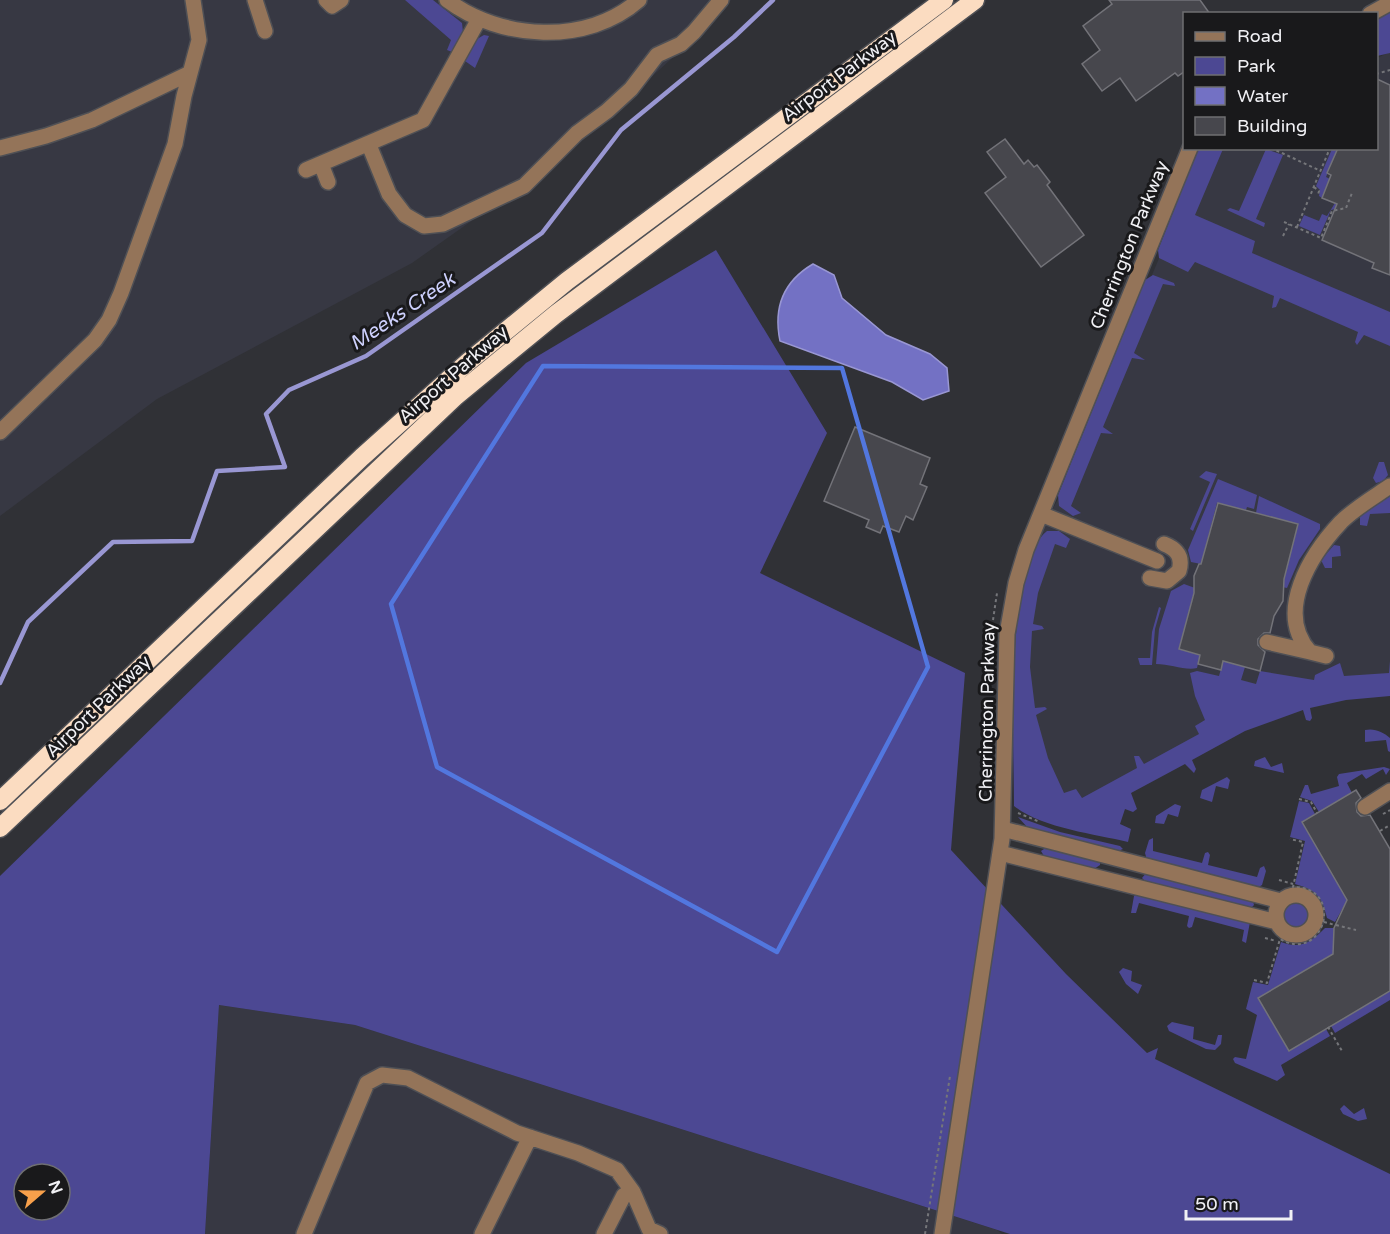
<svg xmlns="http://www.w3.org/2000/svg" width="1390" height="1234" viewBox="0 0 1390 1234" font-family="'Varela Round',sans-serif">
<rect width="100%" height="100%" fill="#303136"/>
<path fill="#373843" d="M0 0H731L682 49 525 193 487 210 412 263 157 399 0 516Z
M1390 52V315L1187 226 1219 149 1376 148 1377 58Z
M1168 237 1390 329V687L1321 693 1063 817 1019 709 1010 634 1025 560 1057 501Z
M219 1005 355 1025 997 1230 1002 1234H205Z"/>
<path fill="#4c4893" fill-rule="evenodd" d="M405 0H433L462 23 463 32 452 52 447 50 451 40Z
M1390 12V53L1377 56V19Z
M484 35 489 36 475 68 465 61 477 39Z
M1198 149H1223L1195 215 1255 241 1252 253 1390 312V346L1364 335 1357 345 1355 342 1358 332 1280 298 1276 307 1272 308 1274 296 1195 262 1188 272 1159 258 1158 250Z
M1266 149 1283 155 1256 219 1265 223 1264 227 1227 210 1230 208 1239 211Z
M1332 149H1338L1326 177 1330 179 1322 198 1319 196 1320 190 1316 186Z
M1335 203 1344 207 1331 210 1320 235 1299 226 1304 215 1319 221 1322 214 1327 216Z
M716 250 827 433 760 573 965 673 951 850 1066 974 1147 1053 1158 1048 1155 1059 1390 1174V1234H1010L355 1025 219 1005 205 1234H0V876L526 363ZM24 1174H60V1210H24Z
M1153 275 1174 283 1175 286 1163 284 1134 353 1145 360 1132 358 1103 427 1113 434 1101 433 1071 506 1081 513 1073 516 1059 506 1058 495 1145 280Z
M1379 462H1384L1388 475 1383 481 1376 483 1373 478Z
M1206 471 1217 474 1193 531 1190 529 1210 482 1199 477Z
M1218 479 1257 495 1254 509 1247 507 1246 510 1217 503 1201 564 1191 562 1188 550Z
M1259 496 1320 524V529L1299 560 1287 588 1282 587 1298 524 1256 513Z
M1390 496V513L1370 514 1367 526 1360 525V516Z
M1047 531H1059L1070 539 1066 548 1055 544 1038 593 1033 624 1042 626 1044 629 1032 631 1030 667 1035 708 1045 707 1047 709 1036 715 1048 758 1064 793 1076 789 1082 798 1137 768 1134 756H1139L1144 764 1199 734 1195 726 1205 720 1195 696 1190 673 1197 671 1219 676 1223 661 1245 667 1241 680 1256 684 1260 671 1314 680 1315 675 1340 663 1344 676 1389 673 1390 661V696L1346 700 1310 708 1312 718 1310 721 1306 720 1303 710 1245 731 1192 760 1196 769 1194 773 1185 764 1131 793 1137 809 1133 812 1125 809 1120 824 1131 829 1128 842C1095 834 1041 828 1014 806V801C1014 746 1004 565 1047 531Z
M1334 545 1340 546 1341 556 1332 557V568H1325L1321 560Z
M1184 584 1195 588 1179 649 1200 655 1197 668C1186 671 1170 664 1156 664L1159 629 1171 591Z
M1159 607 1161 608 1155 629 1152 665H1140L1138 658H1150L1152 632Z
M1365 730C1375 728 1383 732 1390 738V752L1388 751 1386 740 1365 742Z
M1265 757 1271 767 1282 763 1284 773 1254 766 1255 761Z
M1384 767 1390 769 1386 775 1383 769 1366 779 1362 774 1347 783 1352 793 1319 812 1312 801 1300 797 1305 785H1308L1311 794 1339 786 1337 777 1339 774Z
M1227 777 1230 780 1228 789 1216 786 1212 802 1200 798 1202 790Z
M1299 801 1309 803 1315 814 1302 822 1348 899 1335 922 1327 918C1322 897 1316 890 1295 884L1305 841 1290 837Z
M1175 804 1181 806 1178 817 1168 814 1164 824 1155 823 1156 816Z
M1018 817 1060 832 1120 846 1123 849 1118 851 1028 828Z
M1153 838V851L1202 863 1205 853 1208 852 1210 855 1208 865 1257 877 1260 868 1264 866 1266 871 1262 885 1257 888 1147 860 1145 853 1149 840Z
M1047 847 1100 862V865L1094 869 1044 856 1041 851Z
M1147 872 1253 901 1254 905 1251 908 1146 882 1142 878Z
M1138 893 1250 922 1246 943 1242 941 1244 930 1195 917 1192 927 1189 928 1187 926 1189 916 1139 903 1136 913H1131L1134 896Z
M1283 915a13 13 0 1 1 26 0a13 13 0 1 1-26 0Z
M1325 928H1334V953L1258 998 1289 1051 1326 1029 1330 1036 1281 1065 1285 1075 1277 1081 1235 1063 1233 1059 1235 1057 1246 1059 1257 1015 1246 1009 1253 982 1268 985 1281 942C1301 950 1312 941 1325 928Z
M1123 968 1132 971 1131 981 1142 985 1138 994 1126 984 1119 972Z
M1390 991V1000L1335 1033 1331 1026Z
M1172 1022 1194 1027 1193 1039 1215 1045 1218 1035H1222L1221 1044 1215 1050 1206 1049 1169 1031 1167 1026Z
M1344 1105 1354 1114 1364 1108 1367 1119 1358 1121 1343 1114 1340 1109Z"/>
<path fill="#7371c4" stroke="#9997d3" stroke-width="1.5" d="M813 264 834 275 842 298 886 335 930 354 947 368 949 391 923 400 892 382 780 341C773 307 784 281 813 264Z"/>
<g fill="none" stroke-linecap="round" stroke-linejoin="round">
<path stroke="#9997d3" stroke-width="4.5" d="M0 683 28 622 113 542 192 541 217 471 285 467 266 414 289 390 366 356 542 233 621 130 734 37 773 0"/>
</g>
<path fill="#47474d" stroke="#737379" stroke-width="1.5" d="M1109 0H1200L1210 14H1185V71L1178 76 1175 73 1136 101 1120 78 1102 91 1082 64 1100 50 1083 26 1112 4Z
M1377 79 1390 85V275L1372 268 1374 263 1322 240 1337 204 1322 198 1331 175 1327 173 1338 148H1377Z
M1005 139 1024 164 1028 160 1034 167 1037 165 1050 182 1047 185 1084 235 1041 267 985 193 1006 177 987 152Z
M855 427 930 458 920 484 927 487 913 520 906 516 899 532 883 526 880 533 866 527 869 520 824 501Z
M1218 503 1298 524 1284 579 1283 601 1274 616 1270 633H1264L1258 639V645L1265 652 1260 671 1223 661 1221 670 1198 664 1200 655 1179 649 1194 593V576L1199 564H1201Z
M1356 790 1361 798 1356 803 1357 812 1361 816 1370 815 1390 849V991L1289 1051 1258 998 1333 954 1334 928 1347 900 1302 822Z"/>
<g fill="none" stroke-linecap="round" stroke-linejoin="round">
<defs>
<path id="minor" d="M255 0 265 31
M326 0 332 6 341 0
M447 0C500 40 587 46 639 0
M1370 14 1390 3
M369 145 389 194 405 215 424 226 443 224 524 186 577 133 607 111 631 89 657 55 681 44 694 32 721 0
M0 148 46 136 92 120 190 73
M321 164 328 182
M306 170 423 120 479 19
M0 432 95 340 109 320 121 293 175 144 184 96 199 40 193 0
M1041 514 1157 561
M1150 578 1167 581 1179 571C1183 557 1177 549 1164 544
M1267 642 1310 652
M1326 656 1310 652C1274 612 1311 554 1341 522 1355 508 1374 497 1390 486
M1365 807 1390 791
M1003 829 1281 901
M1000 853 1277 922
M1276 915a20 20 0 1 1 40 0a20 20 0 1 1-40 0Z
M304 1234 367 1083 382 1075 408 1078 517 1133 578 1153 617 1170 633 1192
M482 1234 530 1137
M604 1234 624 1195 633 1192 649 1229 660 1234
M942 1234 1002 839 1007 634 1016 583 1026 550 1190 148"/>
<path id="highway" d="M0 801 362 457 468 362 567 281 944 0
M0 828 456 396 556 314 975 0"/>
</defs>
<use href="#minor" stroke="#4f5055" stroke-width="18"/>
<use href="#highway" stroke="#4f5055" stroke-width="21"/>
<path stroke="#75767a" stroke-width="2" stroke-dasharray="3 3" stroke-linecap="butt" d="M1376 74 1390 70
M1271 148 1321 171
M1314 187 1319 191 1318 195
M1284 222 1321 238 1332 211 1346 208 1352 193
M1297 227 1330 148
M1283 236 1289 224
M993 620 997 593
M991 656V638
M1299 799 1311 802 1317 813
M1018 813 1040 822
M1383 814 1390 810
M1380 831 1390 825
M1279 880 1293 884
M1324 922 1335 925
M1336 925 1356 930
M1265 938 1276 941
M1254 980 1267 983 1280 939C1323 965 1347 887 1293 887L1303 842 1290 839
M1328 1027 1342 1051
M925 1234 950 1076"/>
<use href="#minor" stroke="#947459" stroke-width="15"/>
<use href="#highway" stroke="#fbdcc1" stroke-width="18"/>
</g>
<path fill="none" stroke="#5277df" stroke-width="4.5" stroke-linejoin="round" d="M543 366 842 368 928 667 777 952 437 767 391 604Z"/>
<g text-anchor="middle" stroke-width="6" stroke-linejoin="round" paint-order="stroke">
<g font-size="18" fill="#f1f1f5" stroke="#19191b">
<text transform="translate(839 76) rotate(-37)" y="6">Airport Parkway</text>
<text transform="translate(1129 245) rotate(-68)" y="6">Cherrington Parkway</text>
<text transform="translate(453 374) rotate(-41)" y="6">Airport Parkway</text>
<text transform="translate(98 706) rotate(-44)" y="6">Airport Parkway</text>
<text transform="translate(987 712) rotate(-89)" y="6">Cherrington Parkway</text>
</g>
<g font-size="20" font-style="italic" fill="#cdd0fc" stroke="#19191b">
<text transform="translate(402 311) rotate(-34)" y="7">Meeks Creek</text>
</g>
</g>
<rect x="1183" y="12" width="195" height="138" fill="#19191b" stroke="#6f6f72" stroke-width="1.5"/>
<rect x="1195" y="32" width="30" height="9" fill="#947459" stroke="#6f6f72" stroke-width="1.5"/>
<text x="1237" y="42" font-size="18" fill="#f1f1f5">Road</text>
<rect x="1195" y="57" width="30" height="18" fill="#4c4893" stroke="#6f6f72" stroke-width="1.5"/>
<text x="1237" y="72" font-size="18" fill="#f1f1f5">Park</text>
<rect x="1195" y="87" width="30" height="18" fill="#7371c4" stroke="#6f6f72" stroke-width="1.5"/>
<text x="1237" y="102" font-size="18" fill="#f1f1f5">Water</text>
<rect x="1195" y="117" width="30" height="18" fill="#47474d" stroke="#6f6f72" stroke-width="1.5"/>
<text x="1237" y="132" font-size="18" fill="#f1f1f5">Building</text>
<g transform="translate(42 1192) rotate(70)"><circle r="28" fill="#19191b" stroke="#6f6f72" stroke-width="1.5"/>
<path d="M0-4.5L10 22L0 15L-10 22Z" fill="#f8a04b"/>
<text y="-9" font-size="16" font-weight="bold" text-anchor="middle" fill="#f1f1f5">N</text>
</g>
<path d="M1186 1210v9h105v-9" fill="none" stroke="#f1f1f5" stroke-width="3"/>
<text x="1195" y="1210" font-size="18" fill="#f1f1f5" stroke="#19191b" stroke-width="4.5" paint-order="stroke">50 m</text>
</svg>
